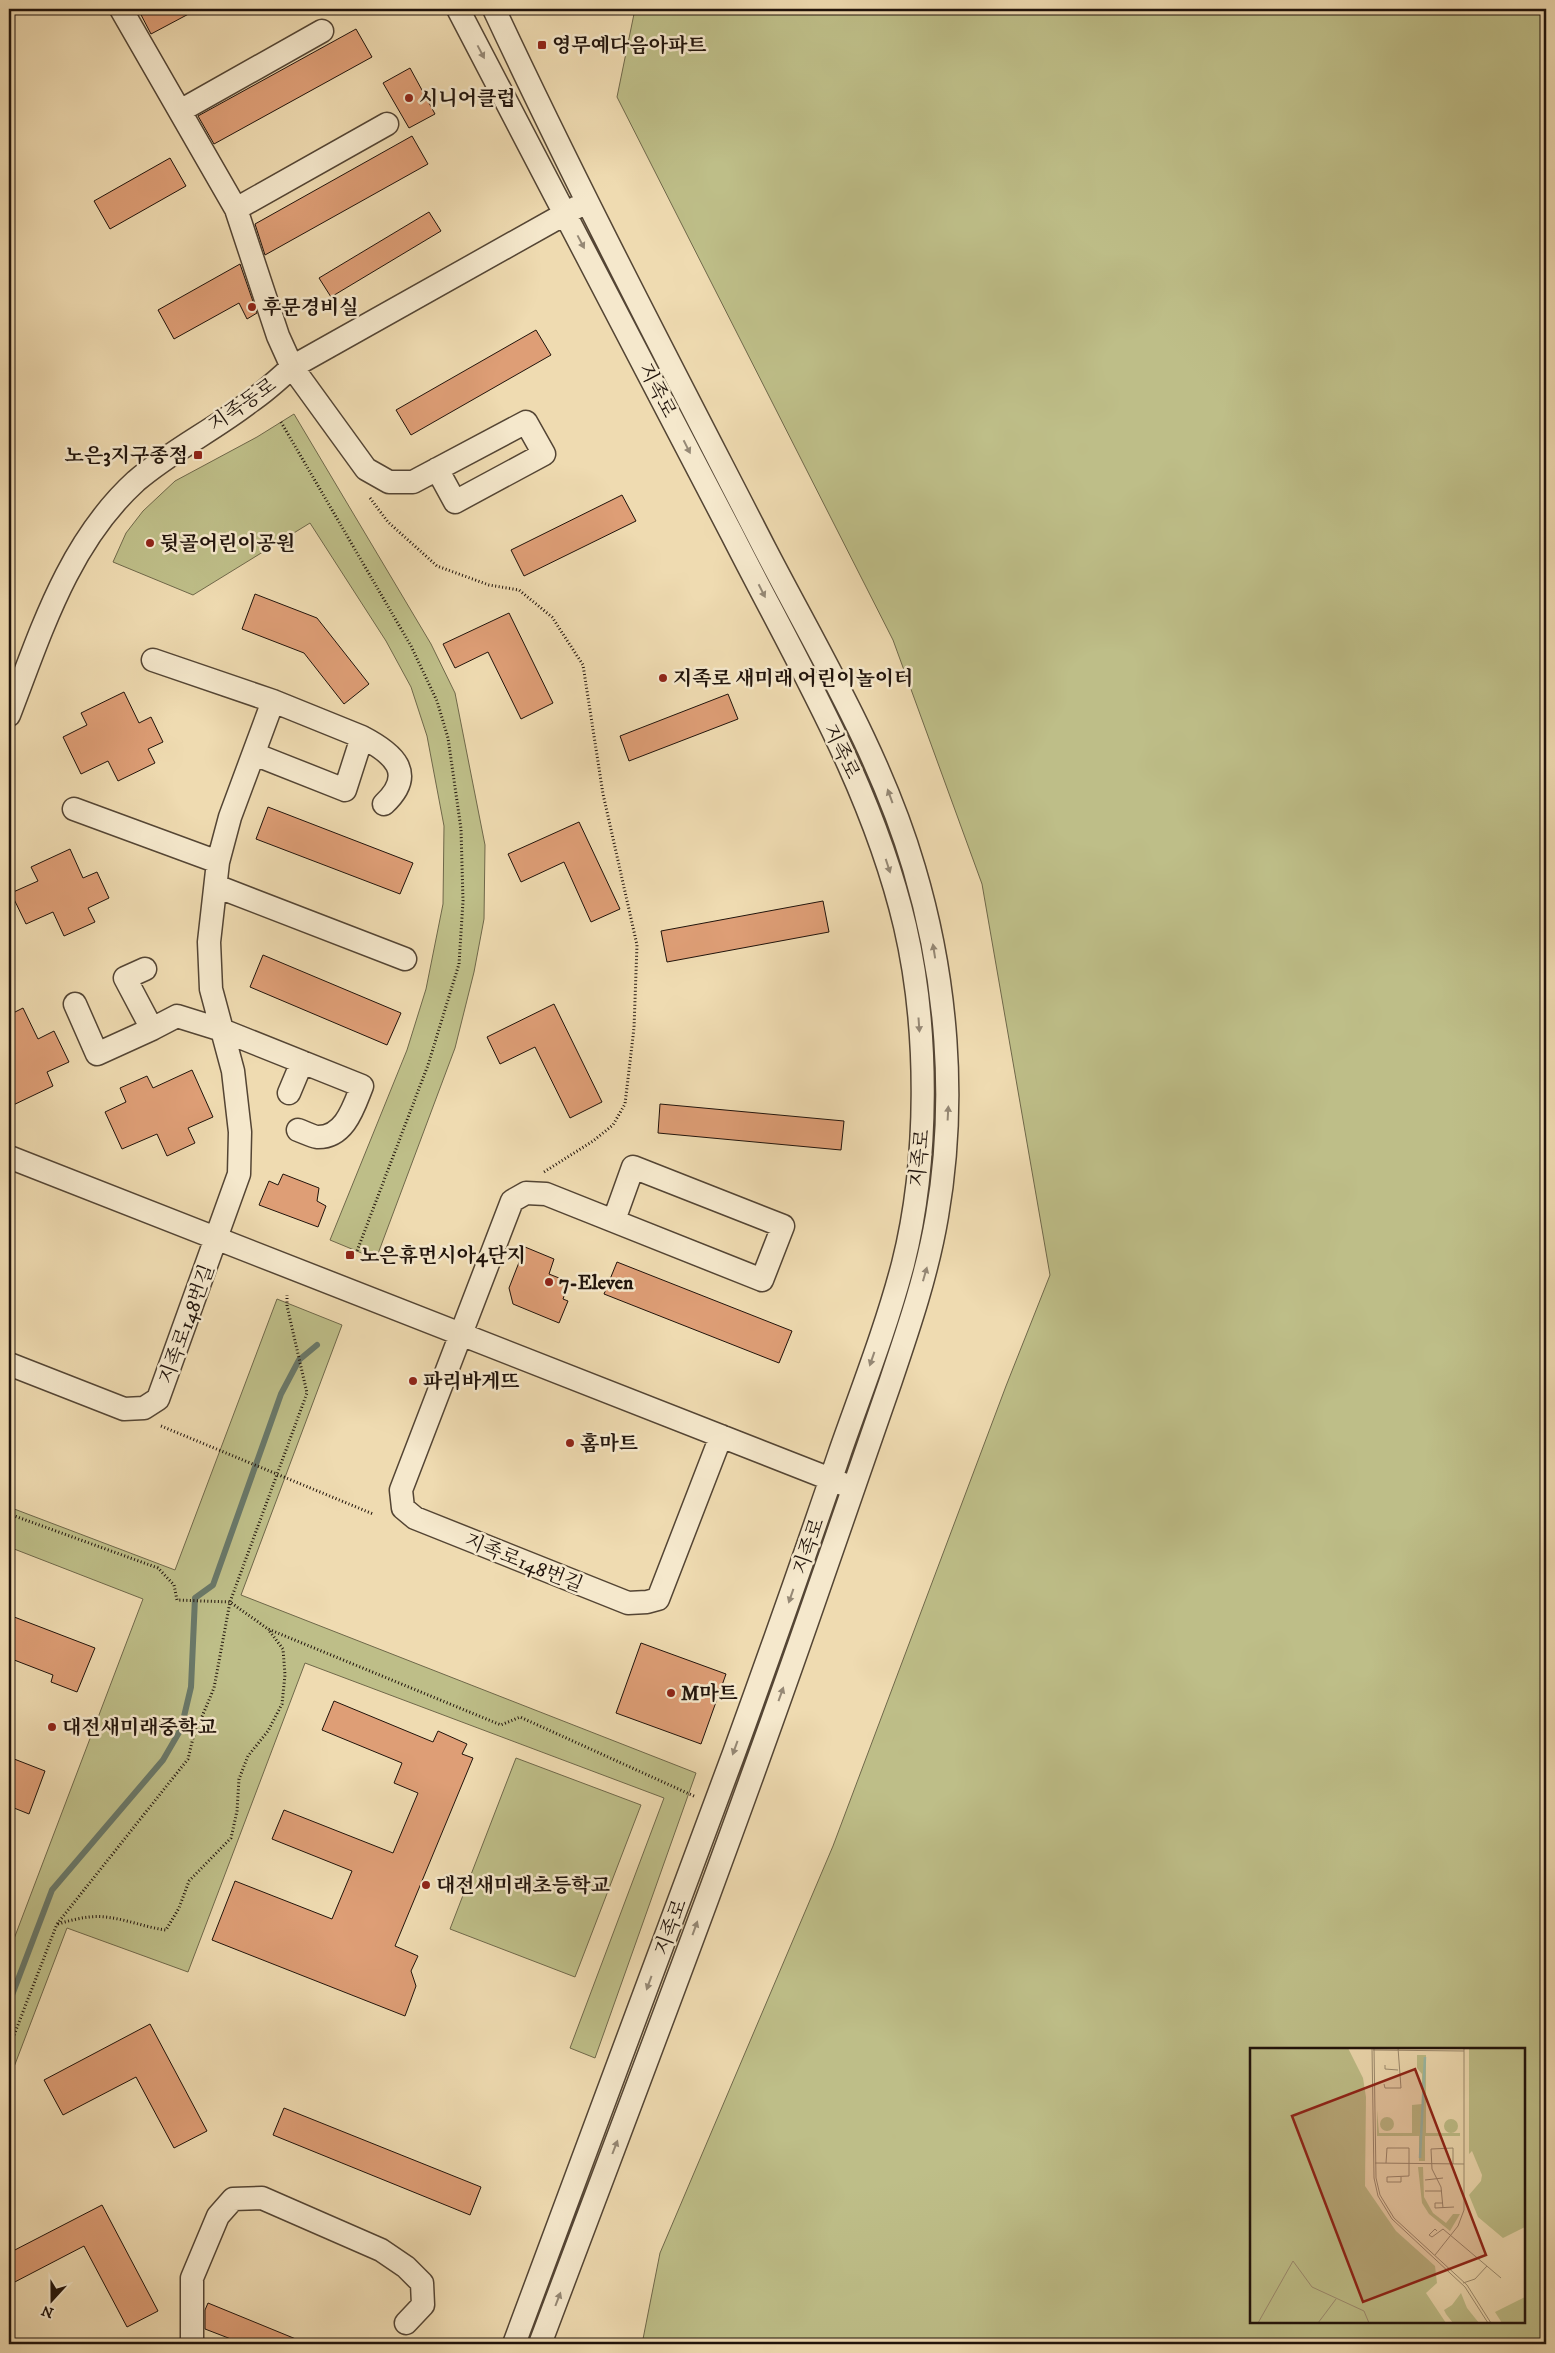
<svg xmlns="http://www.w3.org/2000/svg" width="1555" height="2353" viewBox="0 0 1555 2353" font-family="'IM FELL DW Pica','Noto Serif KR',serif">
<rect width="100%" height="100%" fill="#efdbb1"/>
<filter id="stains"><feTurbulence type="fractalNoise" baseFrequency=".004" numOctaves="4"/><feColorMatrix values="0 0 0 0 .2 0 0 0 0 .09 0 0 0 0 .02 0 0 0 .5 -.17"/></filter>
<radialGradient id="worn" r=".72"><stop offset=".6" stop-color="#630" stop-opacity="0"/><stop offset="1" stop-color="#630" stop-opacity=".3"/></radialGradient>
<path fill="#bebe88" stroke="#6f684a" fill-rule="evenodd" d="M635 9H1546V2344H642L660 2253 833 1846 1006 1386 1050 1275 982 884 893 640 617 97ZM1524 2049V2322H1251V2049Z
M294 414 431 644 455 693 485 845 484 919 474 972 455 1048 376 1259 330 1240 407 1050 426 989 443 904 444 826 427 736 411 687 386 641 310 523 193 595 113 562 126 533 143 511 175 481 257 437Z
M277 1299 342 1325 241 1595 696 1773 595 2058 570 2048 664 1798 305 1663 188 1972 67 1928 9 2080V1952L143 1599 9 1547V1507L175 1570Z
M516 1758 641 1805 575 1977 450 1929Z"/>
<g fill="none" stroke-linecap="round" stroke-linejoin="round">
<path stroke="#697869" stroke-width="6" d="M9 2003 52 1890 163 1760 181 1729 191 1687 195 1598 213 1585 281 1394 299 1360 317 1345"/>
</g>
<path fill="#de9e76" stroke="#20130b" d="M138 9H198L151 34Z
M356 29 372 57 214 144 198 116Z
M410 68 435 114 409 128 383 83Z
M412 136 428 164 265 255 255 224Z
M170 158 186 186 110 229 94 201Z
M429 212 441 231 331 297 319 278Z
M240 264 257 313 247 319 239 303 174 339 158 310Z
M536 330 551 355 411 435 396 410Z
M622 495 636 521 524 576 511 550Z
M255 594 317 618 369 684 344 704 304 653 242 629Z
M509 613 553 703 521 719 488 652 455 668 443 644Z
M124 692 139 723 151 717 163 742 148 749 155 763 118 781 108 761 81 774 63 737 87 725 81 713Z
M728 694 738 719 629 761 620 736Z
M268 807 413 863 400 894 256 839Z
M579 822 620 909 591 922 564 862 521 882 508 854Z
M70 849 83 878 97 872 109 898 88 908 95 922 64 936 53 912 26 924 11 893 38 881 31 867Z
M823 901 829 932 667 962 661 931Z
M263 955 401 1013 387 1045 250 987Z
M554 1004 602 1102 570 1118 535 1047 500 1064 487 1037Z
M23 1008 38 1039 54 1031 69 1062 47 1072 53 1086 9 1107V1015Z
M192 1070 213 1117 188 1128 195 1143 167 1156 157 1134 122 1149 105 1112 126 1102 120 1088 147 1076 153 1088Z
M660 1104 844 1121 841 1150 658 1133Z
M283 1174 319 1188 317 1201 326 1206 318 1227 259 1205 269 1181 278 1185Z
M525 1247 554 1259 549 1274 569 1282 563 1299 568 1301 559 1323 513 1304 509 1288Z
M617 1262 792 1331 779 1363 604 1294Z
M9 1615 95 1648 77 1692 51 1682 53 1675 9 1658Z
M641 1643 726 1674 701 1744 616 1713Z
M334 1701 433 1742 438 1731 467 1744 462 1754 473 1758 395 1946 418 1956 411 1971 416 1986 405 2016 212 1940 235 1881 332 1919 352 1871 272 1839 284 1810 393 1853 418 1793 394 1783 402 1763 322 1730Z
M9 1757 45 1771 29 1814 9 1806Z
M150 2024 207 2131 174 2148 136 2077 63 2115 44 2080Z
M284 2108 481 2187 470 2215 273 2135Z
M102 2205 158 2311 127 2327 84 2246 9 2285V2253Z
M208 2303 308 2344H244L205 2329V2310Z"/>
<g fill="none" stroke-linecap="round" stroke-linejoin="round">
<defs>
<path id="minor" d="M121 9 236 209 278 336 292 367 366 469 389 482H413L526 422 544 454 455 502 437 469
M458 9C552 187 646 366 738 546 801 669 873 790 905 926 929 1029 929 1161 903 1264 886 1329 861 1392 839 1455 805 1555 770 1654 734 1753 661 1950 588 2147 514 2344
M494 9C579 191 673 370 765 549 819 653 881 755 914 868 947 979 957 1101 937 1216 927 1275 908 1330 889 1386 867 1449 845 1513 823 1576 734 1834 636 2089 540 2344
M180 111 322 31
M236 209 387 124
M153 660 273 701 362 737 345 790 254 754
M9 715C41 632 68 543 136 481 172 450 214 430 251 401 266 391 279 379 292 367L579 206
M362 737C393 753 417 773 384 804
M74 809 218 862
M216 886 405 959
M75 1004 97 1054 152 1029 125 978 145 969
M152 1029 177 1016 222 1030 362 1086C354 1106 345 1138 317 1137 311 1136 304 1132 298 1130
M289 1093 302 1062
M9 1157 843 1484
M614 1220 633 1167 783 1226 762 1280 546 1194 526 1193 512 1201 401 1490 403 1508 415 1518 628 1603 647 1602 658 1599 721 1436
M9 1364 124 1409 144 1408 158 1399 239 1174 240 1132 233 1071 211 989 209 942 218 862 230 817 273 701
M192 2344V2278L218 2216 233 2199 262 2198 381 2250 406 2267 422 2283 423 2305 406 2323"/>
</defs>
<use href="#minor" stroke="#544534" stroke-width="25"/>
<path stroke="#20130b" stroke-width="3" stroke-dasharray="1 2.5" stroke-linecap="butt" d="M281 422 411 646 437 701 448 738 461 829 463 901 459 964 428 1065 357 1251
M370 498 388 522 437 566 489 585 519 590 552 617 583 665 603 794 637 945 634 1028 625 1104 613 1125 593 1141 544 1172
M161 1426 373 1514
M9 1514 158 1568 174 1585 177 1600 230 1602 268 1629 501 1725 520 1717 696 1797
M58 1924C68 1921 79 1918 89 1917 115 1914 141 1927 166 1930L179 1908 189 1881 231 1838 237 1811 239 1779 248 1756 268 1731 282 1704 285 1675 283 1649 268 1629
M9 2048 57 1924 188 1759 193 1738 214 1688 230 1602 307 1393 287 1306V1295"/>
<use href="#minor" stroke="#f5e8cc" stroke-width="22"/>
</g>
<defs><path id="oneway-solid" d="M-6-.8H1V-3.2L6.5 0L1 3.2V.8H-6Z" transform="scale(1.25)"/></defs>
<g fill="#958875">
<use href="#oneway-solid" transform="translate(481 52) rotate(62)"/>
<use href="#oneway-solid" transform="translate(581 242) rotate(62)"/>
<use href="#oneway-solid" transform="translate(687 447) rotate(63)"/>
<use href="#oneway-solid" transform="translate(762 591) rotate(63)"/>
<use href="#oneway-solid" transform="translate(890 796) rotate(-110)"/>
<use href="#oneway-solid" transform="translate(888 866) rotate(72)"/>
<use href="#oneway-solid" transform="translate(934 951) rotate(-99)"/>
<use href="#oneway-solid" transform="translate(919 1025) rotate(86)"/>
<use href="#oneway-solid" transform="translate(948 1113) rotate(-87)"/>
<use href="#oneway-solid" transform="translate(925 1274) rotate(-74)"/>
<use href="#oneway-solid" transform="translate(872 1359) rotate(109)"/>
<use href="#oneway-solid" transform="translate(791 1596) rotate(109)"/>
<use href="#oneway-solid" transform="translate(781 1694) rotate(-70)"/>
<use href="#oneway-solid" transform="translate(735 1748) rotate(110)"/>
<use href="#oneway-solid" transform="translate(695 1928) rotate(-70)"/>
<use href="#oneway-solid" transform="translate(649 1983) rotate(110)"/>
<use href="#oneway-solid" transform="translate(615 2147) rotate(-69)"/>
<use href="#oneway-solid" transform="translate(558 2299) rotate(-69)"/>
</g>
<g fill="#8f2418" stroke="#f5e8cc" stroke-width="2">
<rect x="537" y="40" width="10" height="10" rx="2.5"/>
<circle cx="409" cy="98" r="5"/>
<circle cx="252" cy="307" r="5"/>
<rect x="193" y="450" width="10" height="10" rx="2.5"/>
<circle cx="150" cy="543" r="5"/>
<circle cx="663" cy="678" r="5"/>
<rect x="345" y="1250" width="10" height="10" rx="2.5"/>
<circle cx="549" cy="1282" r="5"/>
<circle cx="413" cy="1381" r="5"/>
<circle cx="570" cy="1443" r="5"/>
<circle cx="671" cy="1693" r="5"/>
<circle cx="52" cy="1727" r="5"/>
<circle cx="426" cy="1885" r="5"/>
</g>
<g text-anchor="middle" stroke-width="5" stroke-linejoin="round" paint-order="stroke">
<g font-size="20" font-weight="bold" fill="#20130b" stroke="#f5e8cc" text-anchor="start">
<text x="552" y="52">영무예다음아파트</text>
<text x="419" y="105">시니어클럽</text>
<text x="262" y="314">후문경비실</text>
<text x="188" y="462" text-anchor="end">노은3지구종점</text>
<text x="160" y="550">뒷골어린이공원</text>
<text x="673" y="685">지족로 새미래 어린이놀이터</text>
<text x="360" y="1262">노은휴먼시아4단지</text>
<text x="559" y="1289">7-Eleven</text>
<text x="423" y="1388">파리바게뜨</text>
<text x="580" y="1450">홈마트</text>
<text x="681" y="1700">M마트</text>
<text x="62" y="1734">대전새미래중학교</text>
<text x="436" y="1892">대전새미래초등학교</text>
</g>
<g font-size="20" fill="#20130b" stroke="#f5e8cc">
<text transform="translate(658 390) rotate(63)" y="7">지족로</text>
<text transform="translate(242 404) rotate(-35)" y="7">지족동로</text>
<text transform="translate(842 751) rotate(64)" y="7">지족로</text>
<text transform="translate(919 1158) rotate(-84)" y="7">지족로</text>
<text transform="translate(186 1324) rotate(-70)" y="7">지족로148번길</text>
<text transform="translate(808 1546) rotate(-71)" y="7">지족로</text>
<text transform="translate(524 1562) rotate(22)" y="7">지족로148번길</text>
<text transform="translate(670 1927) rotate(-70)" y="7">지족로</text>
</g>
</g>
<g transform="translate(1250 2048)">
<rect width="275" height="275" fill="#efdbb1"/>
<path d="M0 0H98L113 30 116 49 115 138 146 183 185 218 187 235 176 245 196 275H0ZM219 0H275V179L253 190 228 169 219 147 231 133 232 127 222 103 219 106ZM167 7H176V85H210V88H175V113H169V88H127V62L129 85H162V57L172 56V26L167 20ZM130 76a7 7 0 1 1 14 0a7 7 0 1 1-14 0ZM194 78a7 7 0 1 1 14 0a7 7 0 1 1-14 0ZM168 119H173L174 149 183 165 196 175 203 166H210L200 183 179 166 172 155ZM211 245 217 260 229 275H203L196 266 194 262 202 257ZM275 249V275H252L245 264Z" fill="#bebe88"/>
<path fill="none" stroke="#9abba8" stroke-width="2.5" d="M170 110 175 9"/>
<path fill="none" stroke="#9c8b6f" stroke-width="1" d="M122 0 124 130 128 148 142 171 215 239 238 275M124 0 126 130 130 147 144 170 217 237 241 275M123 2 214 3M135 17V21L148 22M134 36 135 40H151L148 0M125 115 214 116M136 115 137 100H159V128L137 129V134H151V129M175 132 193 130M175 143H192M193 155H185V160L204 159M193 160 191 139 182 121 181 101 203 100V116M187 183 185 181 179 187 182 189 193 181 251 230M185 207 208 178 214 162V0M213 235 225 231 237 218M8 275 43 213 62 239 114 263 119 275M68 275 86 251"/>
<path fill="#8f2418" fill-opacity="0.15" stroke="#8f2418" stroke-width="2.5" d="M165 21 236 207 113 254 42 68Z"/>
<rect width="275" height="275" fill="none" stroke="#20130b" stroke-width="2.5"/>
</g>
<rect width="1555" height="2353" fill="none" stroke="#efdbb1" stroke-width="30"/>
<rect x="10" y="10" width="1535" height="2333" fill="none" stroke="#20130b" stroke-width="2.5"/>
<rect x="15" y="15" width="1525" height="2323" fill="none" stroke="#20130b"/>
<g transform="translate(52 2300) rotate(201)" stroke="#f5e8cc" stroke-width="4" paint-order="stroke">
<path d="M0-4L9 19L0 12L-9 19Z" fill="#20130b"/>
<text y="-8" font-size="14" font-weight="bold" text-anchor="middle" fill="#20130b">N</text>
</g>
<rect width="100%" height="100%" filter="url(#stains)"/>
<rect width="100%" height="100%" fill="url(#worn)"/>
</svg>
